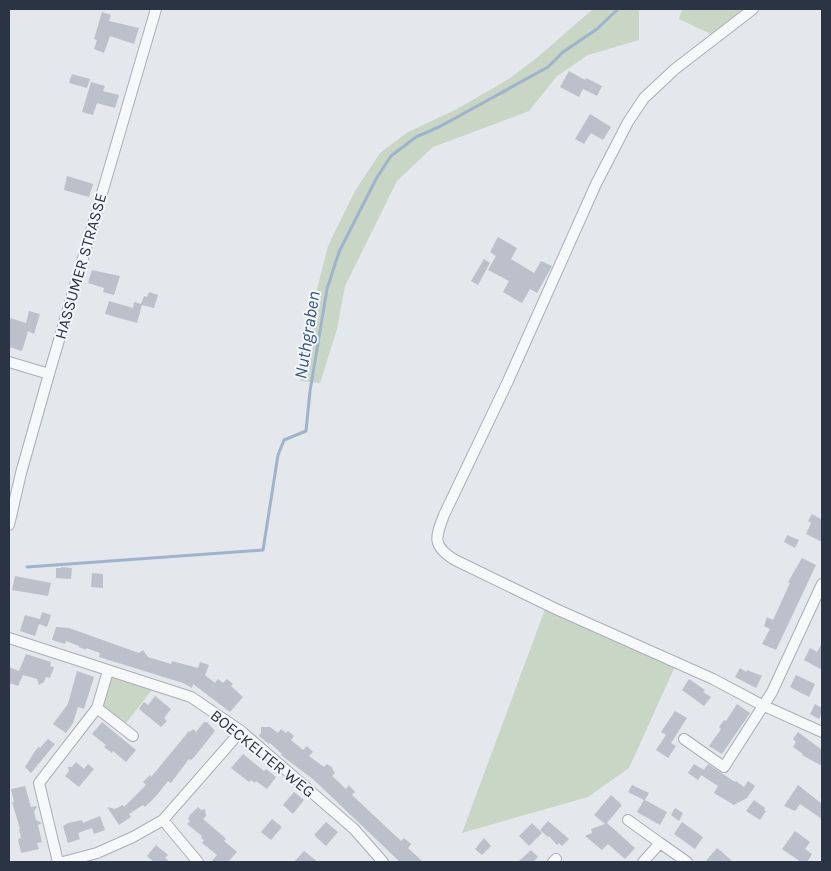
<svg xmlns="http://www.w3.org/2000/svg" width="831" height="871" viewBox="0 0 831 871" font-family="Karla,sans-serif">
<rect width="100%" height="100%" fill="#e4e7ec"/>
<path fill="#c9d6c5" d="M593 9H639V40L588 55 557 76 529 111 433 147 397 181 345 286 337 329 320 383 300 381 310 317 328 246 355 191 380 153 408 132 455 110 509 79 539 56Z
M682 9H753L717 37 679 19Z
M547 604 677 662 629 768 588 797 462 833Z
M108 671 155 686 122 728 97 708Z"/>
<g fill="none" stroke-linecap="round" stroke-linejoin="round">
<path stroke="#9fb4cc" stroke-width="3" d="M27 567 263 550 278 455 284 440 306 431 310 391 327 289 339 252 376 179 391 156 416 137 439 127 548 67 563 52 597 29 618 9"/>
</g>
<path fill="#bbc0ca" d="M102 12 111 15 109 21 139 28 134 44 110 36 104 53 94 49 97 40 94 39Z
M569 71 585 80 586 78 602 86 597 96 583 89 579 97 560 87Z
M72 74 90 79 87 88 69 83Z
M91 82 105 86 103 91 119 95 115 108 97 103 93 115 82 112Z
M590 114 611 127 603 140 591 133 584 144 575 139Z
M67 176 93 184 89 197 64 190Z
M498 237 517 248 511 259 534 273 541 261 552 266 537 293 530 289 522 303 503 292 509 281 488 270 496 256 490 252Z
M484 259 490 263 478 285 471 281Z
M92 270 120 276 114 295 103 292 104 288 88 283Z
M149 292 158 295 154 308 142 305 137 323 105 314 109 301 133 308 134 302 141 304 144 296 147 297Z
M29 311 40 314 34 334 28 331 22 351 9 347 10 318 26 323Z
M812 514 822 520V542L806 534 811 523 808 521Z
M787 535 799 540 795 548 784 542Z
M802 558 816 565 776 650 762 644 770 629 764 626 767 617 773 620 790 583 788 582Z
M61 567 72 568 71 579 56 578V568H61Z
M92 573 103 574V588L91 587Z
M15 576 51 583 48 596 12 590Z
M42 612 51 615 47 627 39 624 35 636 20 631 25 615 40 619Z
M56 627 69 628 139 653 143 650 148 657 171 664 172 661 198 668 200 662 209 665 205 675 215 683 218 679 223 683 227 679 233 684 231 686 243 697 230 712 193 684 192 688 183 683 99 657 100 653 86 648V650L79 647V646L66 641 65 644 52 640Z
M822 643V670L804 660 810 648 817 652Z
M26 654 51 662 50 666 54 667 50 678 46 677 44 682 39 685 37 679 23 675 18 686 9 683V667L19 671Z
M740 668 746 672 747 670 762 676 756 688 735 677Z
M77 671 94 677 84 709 78 707 73 723 66 733 53 724 68 704Z
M796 675 815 684 809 697 790 687Z
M689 679 705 690 703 692 711 697 704 706 682 690Z
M155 696 171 709 164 718 167 721 161 727 139 709 144 702 148 705Z
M737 704 750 713 722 754 709 746 721 729 719 727 724 720 726 721Z
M815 704 822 708V713L819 719 810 714Z
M675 711 687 718 671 743 676 746 668 758 656 750 666 735 661 732Z
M102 722 136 750 126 762 113 751 112 753 104 747 106 745 92 734Z
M204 722H207L215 731 195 756 191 760 189 759 171 783 168 781 157 795 145 807 143 805 129 814 131 817 119 825 107 807 115 809 123 805 124 807 146 785 143 782 150 775 151 777 189 731 190 732 193 729 196 732Z
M261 727H270L278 733 281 729 286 733 288 731 294 736 291 740 303 750 307 746 313 752 309 756 324 767 327 764 333 768 332 769 335 773 332 776 346 789 349 785 355 792 352 795 401 841 404 838 411 844 408 848 423 862H400L314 780 281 755 282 754 270 743 269 744 259 736 261 733Z
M798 732 822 750V766L802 755 803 754 793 747 796 742 793 739Z
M48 739 55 744 31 773 25 767 35 751 39 747 40 748Z
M243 754 264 771 266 769 276 777 267 789 256 781 255 783 251 780 249 782 231 768Z
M76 762 84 769 88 764 94 769 79 787 65 776 69 771 68 767H72Z
M694 764 704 770 708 764 735 782 736 781 744 787 748 781 755 786 747 798 734 805 714 793 718 786 701 775 698 780 688 773Z
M632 785 649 793 645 800 667 812 660 825 637 812 644 800 628 792Z
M798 785 822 804V819L800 804 795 811 784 806Z
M25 786 31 807 37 806 34 812 36 820 42 823 38 825 42 842 37 843 39 849 21 853 18 839 21 838 19 829H20L12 802H14L11 789Z
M294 792 304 800 293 814 283 805Z
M611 795 622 805 606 824 607 823 635 848 625 859 608 844 602 850 585 836 592 833 591 829 605 824 594 815Z
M754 800 765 808 764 810 766 811 760 820 746 811Z
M198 807 201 810 205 809 206 816 203 819 223 836 226 839 224 841 237 852 228 862H211L217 855 202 843 204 840 201 838 202 836 187 824 190 821 188 819 190 815Z
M675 808 683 813 679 821 671 815Z
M100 816 105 830 94 834 92 828 78 833 80 839 68 843 63 826 68 823 82 820 83 823Z
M272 819 282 827 271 840 261 832Z
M548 821 569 839 562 846 559 843 557 845 549 836 548 837 540 830Z
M326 822 338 832 326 846 314 835Z
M682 822 703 837 695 849 674 834Z
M532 823 542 833 529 846 519 836Z
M795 831 810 842 805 849 812 854 807 862H801L782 849Z
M484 838 491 846 482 855 475 849Z
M156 845 168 855 165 858 170 862H154L147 856Z
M717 848 722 852 733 862H705Z
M531 850 538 857 533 862H518Z
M304 851 318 862H294Z"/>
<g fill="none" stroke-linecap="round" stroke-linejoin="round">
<defs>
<path id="minor" d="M753 9 675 69 644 98 628 122 596 184 508 381 444 515C435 538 432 546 455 560L556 609 713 679 762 705 822 732
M9 362 49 374
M9 525 21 473 49 374 156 9
M9 638 191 697 241 731 354 829 383 862
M97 708 133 736
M684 739 724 767 772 692 822 584
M163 820 198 862
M628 820 660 843
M58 862 39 783 97 708 108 671
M63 862 97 853 133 837 163 820 241 731
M553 862 556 859
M643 862 660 843 687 862"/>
</defs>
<use href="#minor" stroke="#a9aeb7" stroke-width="12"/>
<use href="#minor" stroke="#f7f8fa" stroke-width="10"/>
</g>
<g text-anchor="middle" stroke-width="4" stroke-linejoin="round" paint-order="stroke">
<g font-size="16" fill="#2b3445" stroke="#f4f6f9">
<text transform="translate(80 266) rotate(-74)" y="6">HASSUMER STRASSE</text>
<text transform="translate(263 753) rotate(39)" y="6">BOECKELTER WEG</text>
</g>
<g font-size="18" font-style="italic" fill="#34527a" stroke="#f4f6f9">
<text transform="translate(307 335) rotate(-81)" y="6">Nuthgraben</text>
</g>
</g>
<rect width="831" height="871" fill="none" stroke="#2b3445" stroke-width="20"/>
</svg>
